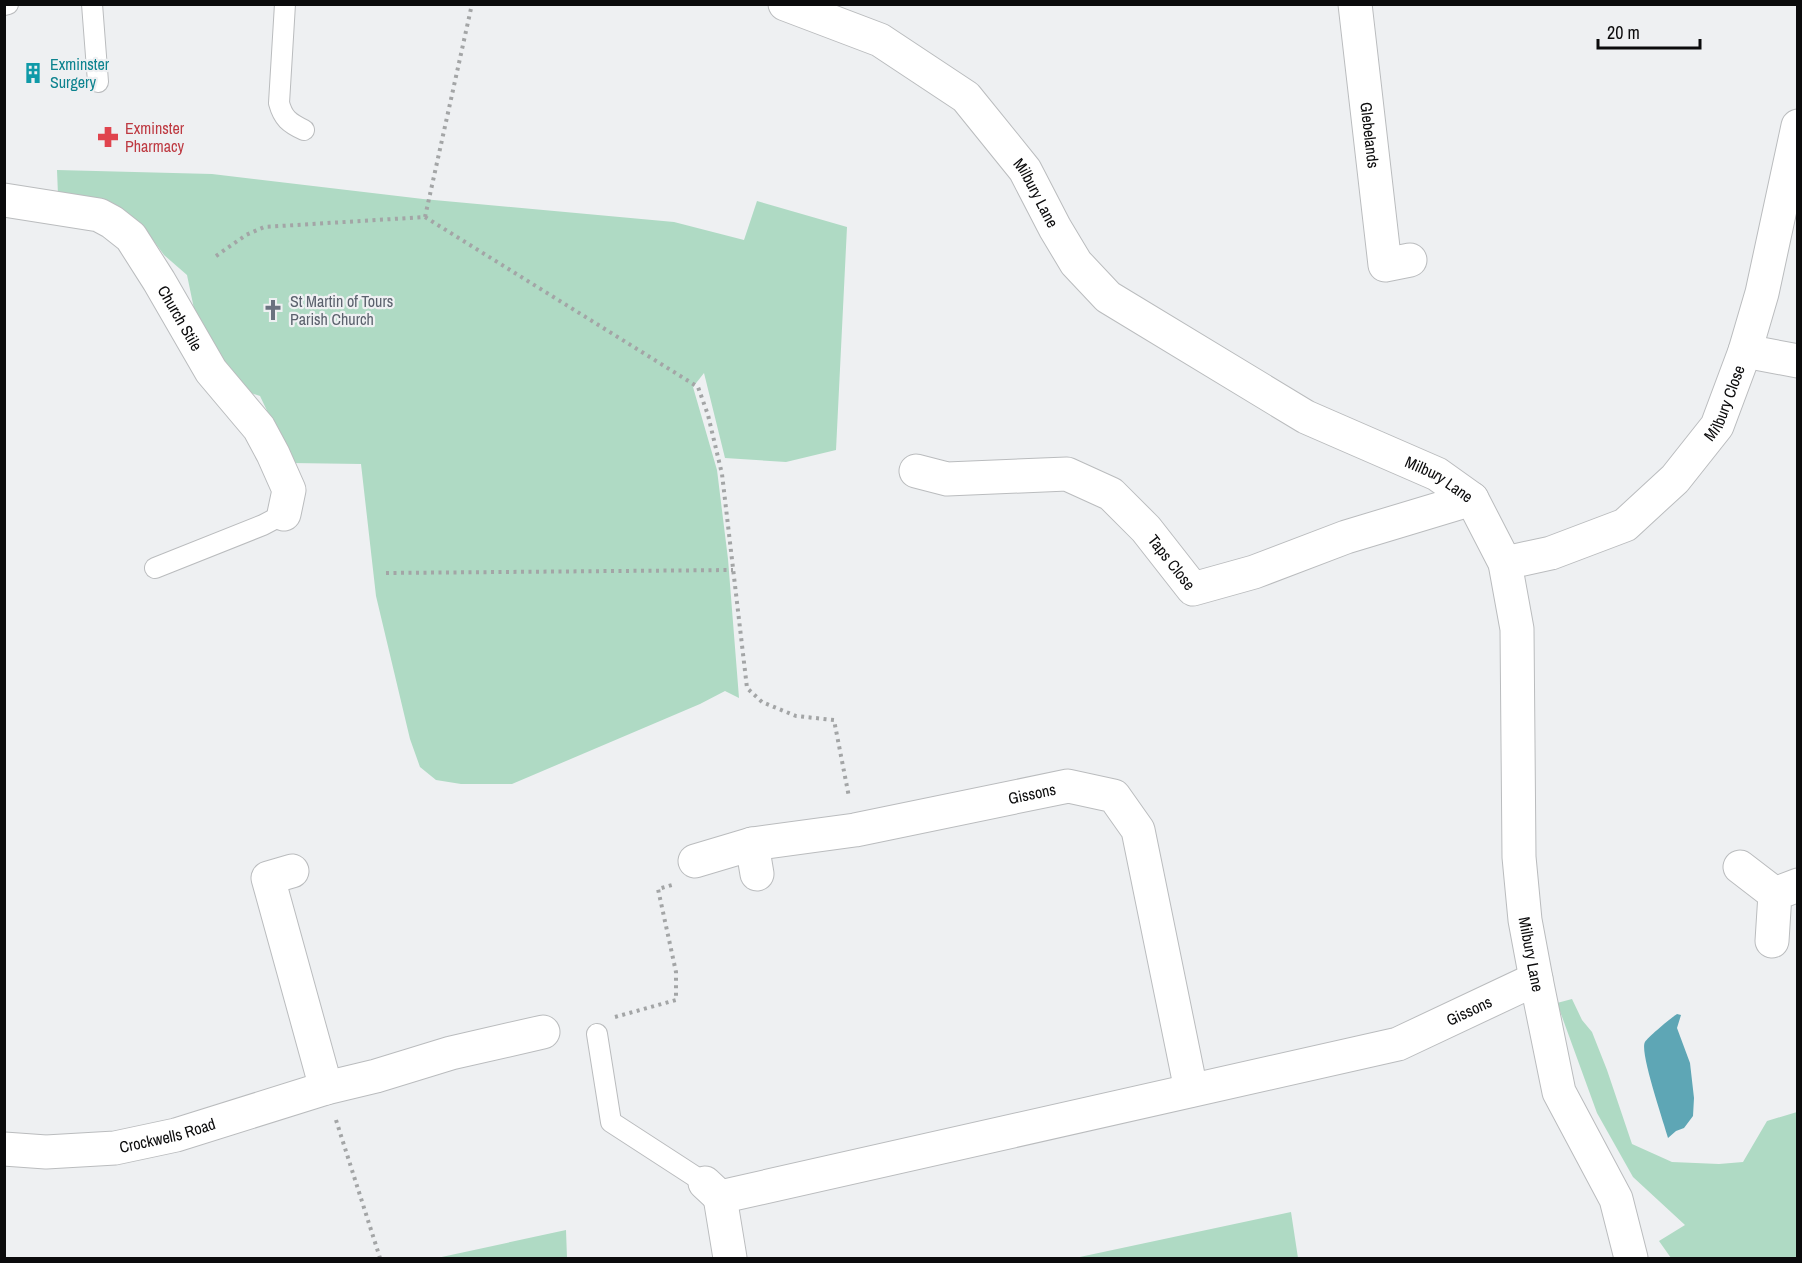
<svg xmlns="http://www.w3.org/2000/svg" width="1802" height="1263" viewBox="0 0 1802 1263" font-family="'Archivo Narrow',sans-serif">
<rect width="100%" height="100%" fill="#eef0f2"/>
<path fill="#afdac4" d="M57 170 212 174 423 199 674 222 744 240 757 201 847 227 836 450 786 462 725 458 704 373 693 387 717 470 728 559 739 698 725 691 700 704 512 784H461L436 780 420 767 410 739 376 596 361 464 292 463 260 396 248 392 198 328 187 275 164 255 153 240 58 195Z
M1572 999 1582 1020 1592 1032 1607 1070 1632 1144 1672 1162 1719 1164 1743 1162 1767 1121 1797 1112V1258H1671L1659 1241 1685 1225 1633 1177 1597 1113 1557 1003Z
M1291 1212 1298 1258H1075Z
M566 1230 567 1258H437Z"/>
<path fill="#5ea6b5" d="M1677 1014 1681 1015 1677 1028 1690 1063 1694 1098 1693 1116 1684 1128 1676 1131 1668 1138C1664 1123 1639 1051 1645 1042 1648 1037 1672 1017 1677 1014Z"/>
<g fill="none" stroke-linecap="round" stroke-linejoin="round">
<defs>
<path id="service" d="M92 4 98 82
M285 4 279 103C283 118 289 123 304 130
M4 5 8 4
M155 568 263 525 284 514
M597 1034 611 1122 705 1183"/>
<g id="minor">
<path id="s1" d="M785 4 880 40 966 97 1025 170 1055 228 1076 263 1108 297 1306 417 1437 474 1472 499 1505 563 1517 629 1519 857 1525 920 1536 979 1559 1092 1616 1199 1631 1258"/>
<path id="s2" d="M1355 4 1385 265 1410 260"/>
<path id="s3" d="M4 200 99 215 112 222 131 237 159 281 211 371 259 428 273 454 289 490 284 514"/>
<path d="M1745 351 1798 361"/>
<path id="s4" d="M916 471 947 479 1067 474 1111 494 1146 529 1193 589 1254 572 1346 537 1472 499"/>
<path id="s5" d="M1505 563 1551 553 1625 525 1675 479 1717 426 1745 351 1762 293 1798 126"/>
<path d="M752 844 757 874"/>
<path id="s6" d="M695 861 752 844 855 830 1068 786 1114 796 1138 830 1191 1090"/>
<path d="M1740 867 1775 894"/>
<path d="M292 871 268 878 326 1088"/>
<path d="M1772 941 1775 894 1798 885"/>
<path id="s7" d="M4 1149 46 1152 115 1148 176 1135 326 1088 376 1076 451 1053 543 1032"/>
<path id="s8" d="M705 1183 720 1197 1398 1044 1536 979"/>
<path d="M720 1197 730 1258"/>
</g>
</defs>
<use href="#service" stroke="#babcbe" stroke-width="22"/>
<use href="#minor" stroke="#babcbe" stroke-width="35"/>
<path stroke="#a3a5a6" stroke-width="4" stroke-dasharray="3 4.5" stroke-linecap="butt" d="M425 217 472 4
M216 256 246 235 264 227 425 217 698 387 708 415 722 474 747 688 762 702 796 716 834 720 849 797
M386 573 733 570
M615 1017 676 1000V972L658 889 672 885
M336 1120 380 1258"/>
<use href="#service" stroke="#fff" stroke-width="20"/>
<use href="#minor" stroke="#fff" stroke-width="33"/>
</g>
<defs>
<symbol id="building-bare" viewBox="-9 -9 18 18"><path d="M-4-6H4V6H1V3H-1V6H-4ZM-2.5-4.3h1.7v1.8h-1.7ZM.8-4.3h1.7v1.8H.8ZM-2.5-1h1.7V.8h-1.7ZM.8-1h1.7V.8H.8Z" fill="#0f9aa8" stroke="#eef0f2" stroke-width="2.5" paint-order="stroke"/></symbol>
<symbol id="pharmacy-bare" viewBox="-9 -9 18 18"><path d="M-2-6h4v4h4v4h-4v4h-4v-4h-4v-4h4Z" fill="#e0444e" stroke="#eef0f2" stroke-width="2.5" paint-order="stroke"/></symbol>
<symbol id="church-bare" viewBox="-9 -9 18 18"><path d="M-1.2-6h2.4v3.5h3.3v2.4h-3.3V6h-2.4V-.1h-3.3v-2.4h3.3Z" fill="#6b7280" stroke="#eef0f2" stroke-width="2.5" paint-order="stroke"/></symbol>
</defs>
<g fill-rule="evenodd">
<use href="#building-bare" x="18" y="58" width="30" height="30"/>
<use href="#pharmacy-bare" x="93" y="122" width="30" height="30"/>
<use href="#church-bare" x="258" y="295" width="30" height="30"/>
</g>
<g text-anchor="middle" stroke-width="4.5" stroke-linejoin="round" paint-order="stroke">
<g font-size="16" fill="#0d838f" stroke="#eef0f2" text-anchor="start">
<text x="50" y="70">Exminster<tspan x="50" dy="18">Surgery</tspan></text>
</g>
<g font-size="16" fill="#be3a42" stroke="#eef0f2" text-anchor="start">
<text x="125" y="134">Exminster<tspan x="125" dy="18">Pharmacy</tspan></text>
</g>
<g font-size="16" fill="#0b0b0c" stroke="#eef0f2">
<text dy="6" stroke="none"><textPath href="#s2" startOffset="132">Glebelands</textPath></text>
<text dy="6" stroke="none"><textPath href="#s1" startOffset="324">Milbury Lane</textPath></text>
<text dy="6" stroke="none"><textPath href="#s3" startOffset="230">Church Stile</textPath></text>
<text dy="6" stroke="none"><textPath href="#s5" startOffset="286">Milbury Close</textPath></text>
<text dy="6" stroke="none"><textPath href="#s1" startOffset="830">Milbury Lane</textPath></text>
<text dy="6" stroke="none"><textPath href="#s4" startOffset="292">Taps Close</textPath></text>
<text dy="6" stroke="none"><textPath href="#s6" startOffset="344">Gissons</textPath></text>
<text dy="6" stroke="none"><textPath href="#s1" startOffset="1334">Milbury Lane</textPath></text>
<text dy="6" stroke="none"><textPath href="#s8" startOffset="794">Gissons</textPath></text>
<text dy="6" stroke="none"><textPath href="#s7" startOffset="165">Crockwells Road</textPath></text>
</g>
<g font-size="16" fill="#5b616d" stroke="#eef0f2" text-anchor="start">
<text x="290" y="307">St Martin of Tours<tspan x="290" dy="18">Parish Church</tspan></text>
</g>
</g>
<rect width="1802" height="1263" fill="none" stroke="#0b0b0c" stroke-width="12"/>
<path d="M1598 39v9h102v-9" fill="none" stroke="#0b0b0c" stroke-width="3"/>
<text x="1607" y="39" font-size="18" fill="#0b0b0c" stroke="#eef0f2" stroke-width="4.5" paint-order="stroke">20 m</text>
</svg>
